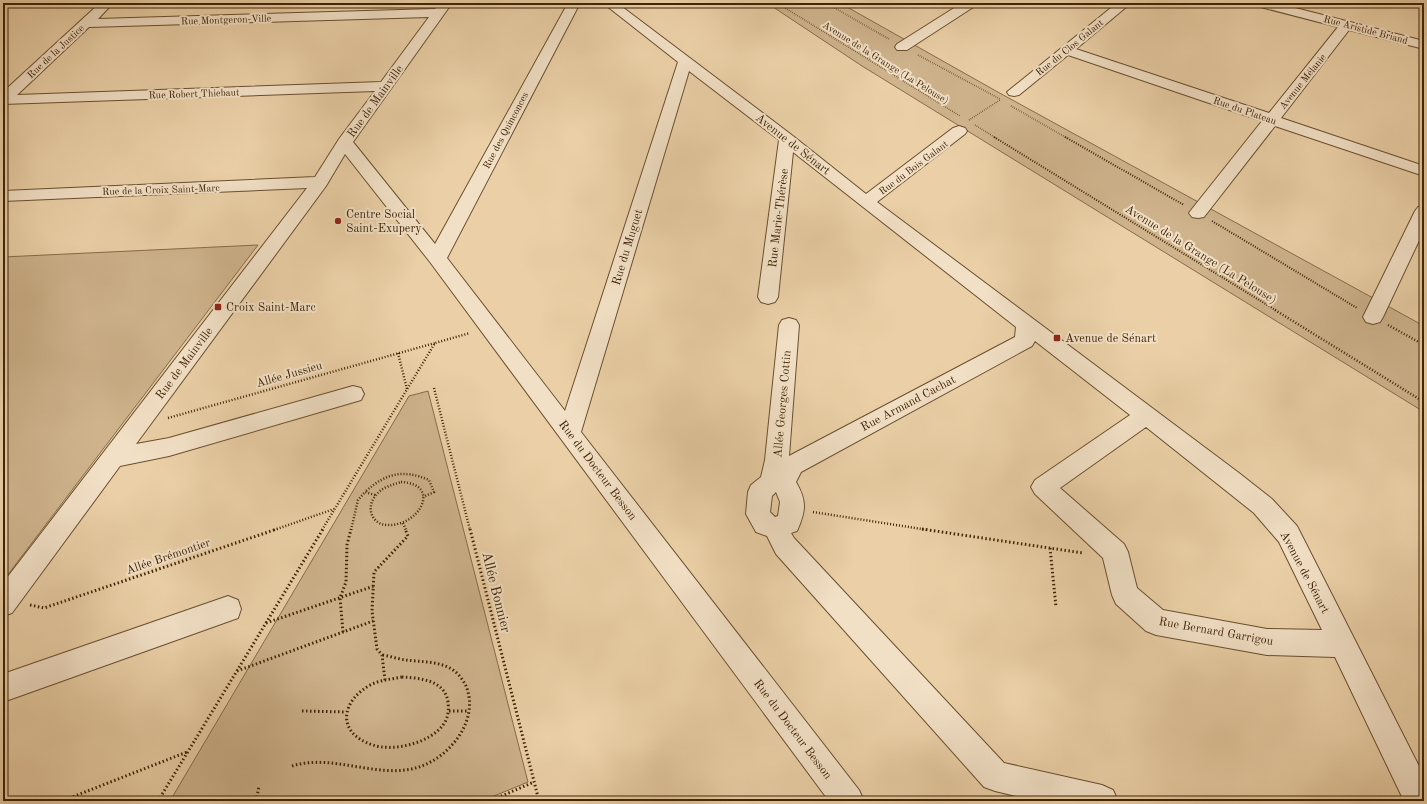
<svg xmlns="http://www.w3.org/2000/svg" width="1427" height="804" viewBox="0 0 1427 804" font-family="'Old Standard TT',serif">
<rect width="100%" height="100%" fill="#ebd0a7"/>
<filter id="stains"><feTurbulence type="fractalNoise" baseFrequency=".005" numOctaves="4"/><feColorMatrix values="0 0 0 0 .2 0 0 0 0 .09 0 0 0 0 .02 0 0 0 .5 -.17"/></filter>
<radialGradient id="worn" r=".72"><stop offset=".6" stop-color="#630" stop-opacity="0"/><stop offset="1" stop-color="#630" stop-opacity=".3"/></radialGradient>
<path fill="#ceb38c" stroke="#866c49" d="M767 3H840L996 91 1424 326V412L862 66Z
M258 245 3 581V257Z
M428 391 528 782 482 801H170L409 396Z"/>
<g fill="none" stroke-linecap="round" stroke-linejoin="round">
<defs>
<path id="minor" d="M100 3H113L98 19 435 9 440 3H452L353 142 435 244 568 3H580L447 258 565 411 678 62 603 3H617L793 136 866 194 953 128 959 126 965 128 967 131 965 134 877 202 1239 473 1272 499 1297 526 1424 776V801H1404L1335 657 1267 655 1156 635 1146 631 1116 604 1112 595 1103 558 1035 494 1031 487 1035 480 1130 415 1035 341 1032 346 801 472 796 482C807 501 806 511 797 531L791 533 794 538 1004 763 1102 785 1113 790 1118 801H1036L995 791 984 787 776 554 767 536 756 532 746 514 748 492 751 485 761 477 765 460 779 325 782 320 789 318 796 320 799 325 789 456 1015 337 1016 327 793 152 778 297 775 302 768 304 761 302 758 297 779 140 689 71 581 432 859 790 864 801H829L430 262 345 154 326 186 136 444 169 438 353 386 361 388 364 394 361 400 169 456 120 466 12 613 3 616V583L307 188 3 201V191L315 177 339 139 375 91 3 104V92ZM429 17 381 82 17 95 89 27ZM1146 427 1254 513 1279 542 1322 630 1267 629 1163 610 1137 588 1128 552 1124 544 1060 488ZM776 492 780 502 778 516 775 517 770 512 772 496Z
M962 3H977L975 6 907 50H897L895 47 897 44Z
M1117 3H1131L1076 49 1269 113 1338 27 1257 6 1255 3H1276L1424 41V49L1349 30 1281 118 1424 166V176L1275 126 1204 217 1198 218 1192 217 1189 213 1192 209 1262 121 1068 55 1019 95 1014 96 1009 95 1007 92Z
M1424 206V230L1383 317 1380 322 1373 324 1366 322 1363 317 1415 211 1418 207Z
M228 596 238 600 241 609 238 618 3 702V674Z"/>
</defs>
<use href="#minor" stroke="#6a4f2e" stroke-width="2"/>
<path stroke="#3f2406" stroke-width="1.5" stroke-dasharray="0.5 1.5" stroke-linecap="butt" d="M777 3 960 116
M826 3 889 39
M918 55 1000 99
M1011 106 1067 138
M969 120 1000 100
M975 125 996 138"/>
<path stroke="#3f2406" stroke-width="2" stroke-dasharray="1 1.5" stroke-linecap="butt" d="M994 137 1277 311
M1065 137 1184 205
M1212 221 1357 308"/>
<path stroke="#3f2406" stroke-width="2.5" stroke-dasharray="1 2" stroke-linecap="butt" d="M1275 310 1424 402
M1388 325 1424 345
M398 353 407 389
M434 388 470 530
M168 418 435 343
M401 482C442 484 420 526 388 525 371 525 365 506 377 494 383 487 392 485 401 482Z
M375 495 365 492C386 473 403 469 429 480L434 492 423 497
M813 512 928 530
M403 523 406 530
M274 530 334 509
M322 530 435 343 470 333
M351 530 358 500 365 492"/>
<path stroke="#3f2406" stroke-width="3" stroke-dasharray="1.5 2.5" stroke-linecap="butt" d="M470 529 539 801
M922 529 1083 553
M1050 548 1056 607
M30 605 44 608 277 529
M266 623 374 586
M343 632 340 598 346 582 347 545 351 529
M237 671 373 621
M402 677C420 678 445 680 448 702 449 710 448 719 443 725 430 743 393 752 373 745 335 733 341 700 372 684 381 680 392 679 402 677Z
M385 680 382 655 377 649 372 611 374 572 408 536 405 529
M302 711 346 712
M449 711H469
M292 766C334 753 378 780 419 767 450 757 480 720 466 686 463 680 459 674 453 670 440 661 421 662 406 660 398 659 390 656 382 655
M62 801 187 752
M158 801 323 529
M256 801 259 786
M490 801 534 782"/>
<use href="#minor" fill="#f2e0c6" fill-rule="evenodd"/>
</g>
<g fill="#8f2418" stroke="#f2e0c6" stroke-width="1.5">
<circle cx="338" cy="221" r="4"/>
<rect x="214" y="303" width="8" height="8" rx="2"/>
<rect x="1053" y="334" width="8" height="8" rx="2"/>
</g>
<g text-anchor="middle" stroke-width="4" stroke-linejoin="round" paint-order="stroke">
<g font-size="10" fill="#3f2406" stroke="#f2e0c6">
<text transform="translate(226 19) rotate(-2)" y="4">Rue Montgeron-Ville</text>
<text transform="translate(1366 29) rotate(15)" y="4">Rue Aristide Briand</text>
<text transform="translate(1069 47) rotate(-39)" y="4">Rue du Clos Galant</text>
<text transform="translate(55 51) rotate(-43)" y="4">Rue de la Justice</text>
<text transform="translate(886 62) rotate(32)" y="4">Avenue de la Grange (La Pelouse)</text>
<text transform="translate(1302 81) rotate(-51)" y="4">Avenue Mélanie</text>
<text transform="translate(194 93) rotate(-2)" y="4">Rue Robert Thiebaut</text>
<text transform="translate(1245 110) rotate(19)" y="4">Rue du Plateau</text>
<text transform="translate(505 130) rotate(-62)" y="4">Rue des Quinconces</text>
<text transform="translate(913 167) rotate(-37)" y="4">Rue du Bois Galant</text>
<text transform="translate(161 189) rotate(-2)" y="4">Rue de la Croix Saint-Marc</text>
</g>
<g font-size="12" fill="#3f2406" stroke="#f2e0c6">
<text transform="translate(375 101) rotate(-54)" y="4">Rue de Mainville</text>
<text transform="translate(793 144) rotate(38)" y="4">Avenue de Sénart</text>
<text transform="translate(778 218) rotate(-83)" y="4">Rue Marie-Thérèse</text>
<text transform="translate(627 247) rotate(-73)" y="4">Rue du Muguet</text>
<text transform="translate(1201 254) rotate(32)" y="4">Avenue de la Grange (La Pelouse)</text>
<text transform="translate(184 363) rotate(-53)" y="4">Rue de Mainville</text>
<text transform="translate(289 374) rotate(-16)" y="4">Allée Jussieu</text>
<text transform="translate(908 403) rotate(-28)" y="4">Rue Armand Cachat</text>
<text transform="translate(782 404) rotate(-85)" y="4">Allée Georges Cottin</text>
<text transform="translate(598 470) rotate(53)" y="4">Rue du Docteur Besson</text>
<text transform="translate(168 556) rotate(-19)" y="4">Allée Brémontier</text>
<text transform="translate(1305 572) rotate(62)" y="4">Avenue de Sénart</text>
<text transform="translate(1216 631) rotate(10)" y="4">Rue Bernard Garrigou</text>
<text transform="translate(793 729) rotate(53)" y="4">Rue du Docteur Besson</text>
</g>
<g font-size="12" fill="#3f2406" stroke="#f2e0c6" text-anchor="start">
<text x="346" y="218">Centre Social<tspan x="346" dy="14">Saint-Exupery</tspan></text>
<text x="226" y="311">Croix Saint-Marc</text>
<text x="1065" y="342">Avenue de Sénart</text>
</g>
<g font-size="14" fill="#3f2406" stroke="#f2e0c6">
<text transform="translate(497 592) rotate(76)" y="5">Allée Bonnier</text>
</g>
</g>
<rect width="1427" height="804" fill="none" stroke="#ebd0a7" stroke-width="16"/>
<rect x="4" y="4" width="1419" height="796" fill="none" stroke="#3f2406" stroke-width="2"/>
<rect x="8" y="8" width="1411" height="788" fill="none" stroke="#3f2406"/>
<rect width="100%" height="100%" filter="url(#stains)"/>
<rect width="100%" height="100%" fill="url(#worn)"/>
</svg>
